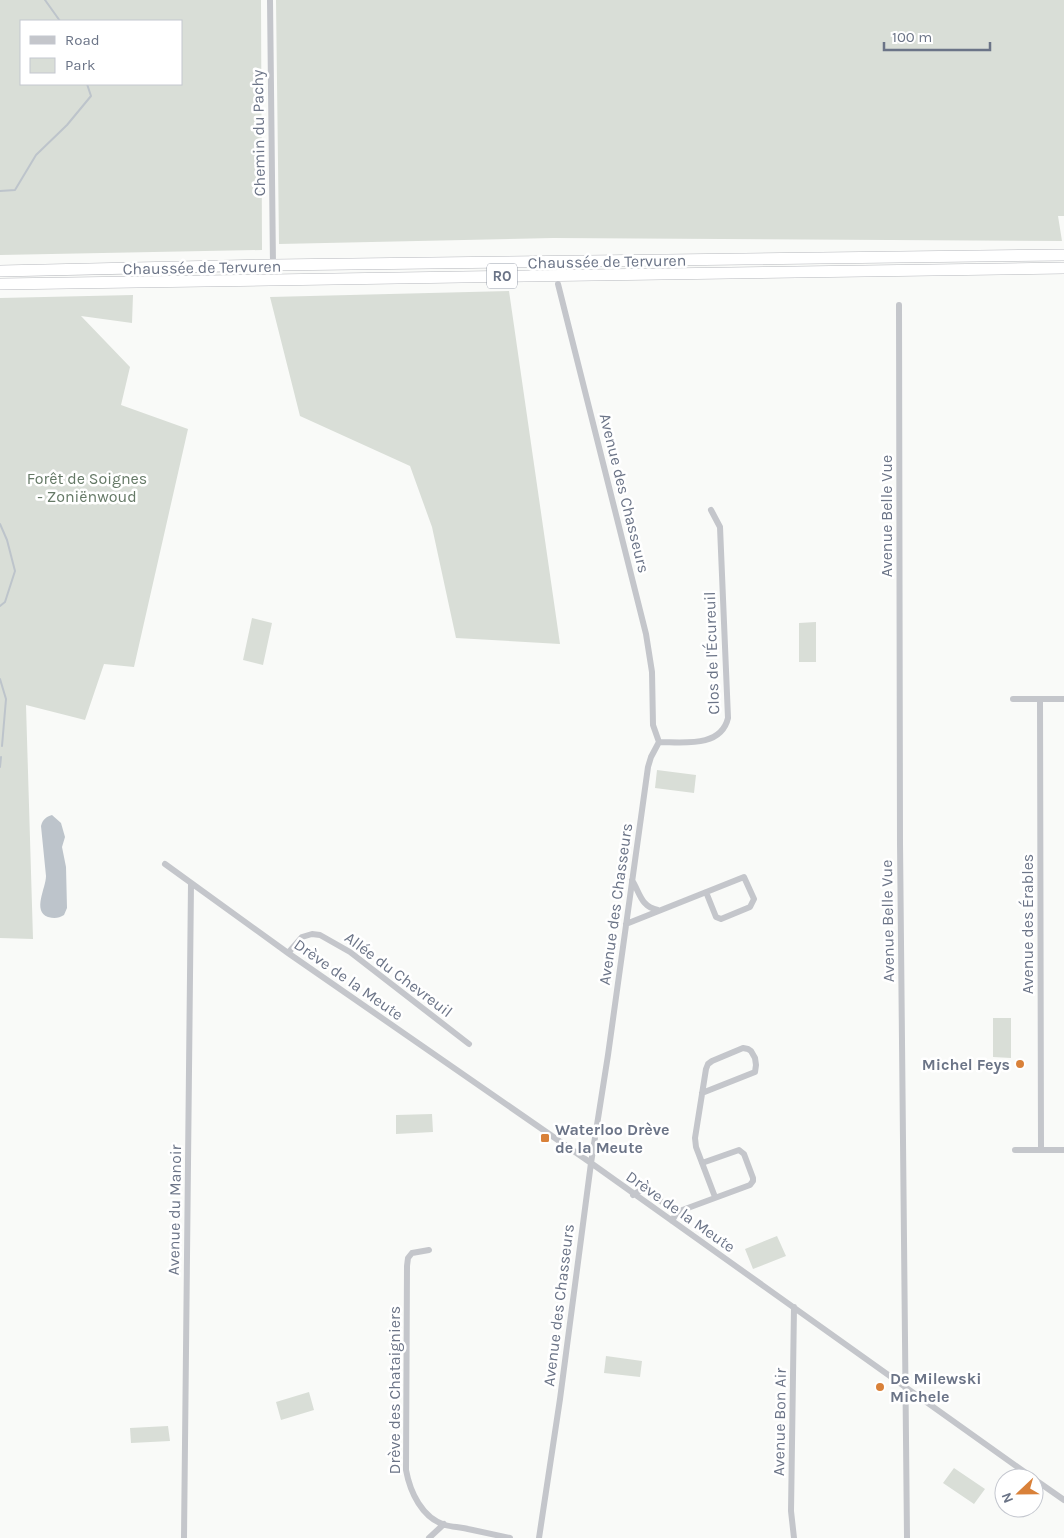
<svg xmlns="http://www.w3.org/2000/svg" width="1064" height="1538" viewBox="0 0 1064 1538" font-family="Karla,sans-serif">
<rect width="100%" height="100%" fill="#f9faf8"/>
<path fill="#d9ded7" fill-rule="evenodd" d="M0 0H261L262 250 0 255ZM21 21H181V84H21Z
M276 0H1064V216H1058L1062 241 553 238 279 244Z
M509 291 560 644 456 638 432 527 410 466 300 416 270 297Z
M133 295 132 323 81 316 130 367 121 405 188 429 134 667 104 664 85 720 26 705 33 939 0 938V298Z
M252 618 272 623 263 665 243 660Z
M816 622V662H799V623Z
M657 770 696 775 694 793 655 788Z
M993 1018H1011V1058L993 1057Z
M432 1114 433 1132 396 1134V1115Z
M777 1236 786 1256 753 1269 745 1249Z
M606 1356 642 1361 640 1377 604 1373Z
M309 1392 314 1410 281 1420 276 1402Z
M168 1426 170 1441 131 1443 130 1428Z
M954 1468 985 1489 974 1504 943 1483Z"/>
<path fill="#bdc4cb" d="M52 815 61 823 65 837 62 847 66 867 67 908 64 915C59 918 55 919 48 917 32 911 46 888 46 876L41 826C43 819 46 817 52 815Z"/>
<g fill="none" stroke-linecap="round" stroke-linejoin="round">
<path stroke="#bdc4cb" stroke-width="2" d="M45 0 60 21
M0 191 15 190 36 155 67 125 91 96 87 84
M0 524 7 540 15 571 5 602 0 606
M0 679 6 699 2 746
M0 767 1 757"/>
<defs>
<path id="highway" d="M0 271 273 265 1064 255
M0 284 1064 268"/>
</defs>
<use href="#highway" stroke="#b7b9be" stroke-width="12"/>
<path stroke="#c4c6cb" stroke-width="6" d="M270 0 273 265
M899 305 900 843 907 1538
M1013 699H1064
M1040 699 1041 1150
M659 742C683 742 721 748 728 718L720 527 711 510
M165 864 288 953 591 1163 1033 1478
M632 880C640 893 641 907 658 910
M626 924 744 877 754 899 750 907 721 919 716 917 706 892
M288 953 302 937 312 934 320 935 350 952 469 1044
M702 1093 755 1072 756 1065 755 1058 751 1051 748 1049 743 1048 712 1061 708 1064 706 1069 695 1138 696 1147 715 1197
M1015 1150H1064
M633 1195 639 1191 645 1190 677 1212
M672 1221 677 1212 750 1185 753 1181V1178L744 1154 739 1150 702 1163
M429 1250 412 1253 408 1258 407 1266 406 1470C410 1492 422 1518 445 1525 452 1527 460 1527 468 1529 482 1532 496 1535 510 1538
M794 1307 791 1511 794 1538
M1034 1479 1064 1500
M184 1538 191 883
M429 1538 444 1524
M539 1538 560 1399 591 1163 608 1055 648 767 651 757 659 742 653 725 652 672 646 634 558 284"/>
<use href="#highway" stroke="#fff" stroke-width="11"/>
</g>
<g fill="#d98139" stroke="#fff" stroke-width="2">
<circle cx="1020" cy="1064" r="5"/>
<rect x="540" y="1133" width="10" height="10" rx="2.5"/>
<circle cx="880" cy="1387" r="5"/>
</g>
<g text-anchor="middle" stroke-width="5" stroke-linejoin="round" paint-order="stroke">
<rect fill="#fff" stroke="#979eab" stroke-width="1" x="487" y="263.5" width="30" height="25" rx="4"/>
<g font-size="15" font-weight="bold" fill="#6b7487">
<text x="502" y="281">R0</text>
</g>
<g font-size="16" fill="#6b7487" stroke="#fff">
<text transform="translate(258 133) rotate(-91)" y="6">Chemin du Pachy</text>
<text transform="translate(607 261) rotate(-1)" y="6">Chaussée de Tervuren</text>
<text transform="translate(202 267) rotate(-1)" y="6">Chaussée de Tervuren</text>
<text transform="translate(625 493) rotate(76)" y="6">Avenue des Chasseurs</text>
<text transform="translate(886 516) rotate(-90)" y="6">Avenue Belle Vue</text>
<text transform="translate(711 653) rotate(-92)" y="6">Clos de l'Écureuil</text>
<text transform="translate(615 904) rotate(-82)" y="6">Avenue des Chasseurs</text>
<text transform="translate(887 921) rotate(-91)" y="6">Avenue Belle Vue</text>
<text transform="translate(1027 924) rotate(-90)" y="6">Avenue des Érables</text>
<text transform="translate(399 974) rotate(37)" y="6">Allée du Chevreuil</text>
<text transform="translate(349 979) rotate(35)" y="6">Drève de la Meute</text>
<text transform="translate(174 1210) rotate(-89)" y="6">Avenue du Manoir</text>
<text transform="translate(681 1211) rotate(35)" y="6">Drève de la Meute</text>
<text transform="translate(558 1305) rotate(-83)" y="6">Avenue des Chasseurs</text>
<text transform="translate(394 1390) rotate(-90)" y="6">Drève des Chataigniers</text>
<text transform="translate(779 1422) rotate(-89)" y="6">Avenue Bon Air</text>
</g>
<g font-size="16" fill="#657966" stroke="#fff">
<text x="87" y="484">Forêt de Soignes<tspan x="87" dy="18">- Zoniënwoud</tspan></text>
</g>
<g font-size="16" font-weight="bold" fill="#6b7487" stroke="#fff" text-anchor="start">
<text x="1010" y="1070" text-anchor="end">Michel Feys</text>
<text x="555" y="1135">Waterloo Drève<tspan x="555" dy="18">de la Meute</tspan></text>
<text x="890" y="1384">De Milewski<tspan x="890" dy="18">Michele</tspan></text>
</g>
</g>
<rect x="20" y="20" width="162" height="65" fill="#ffffff" stroke="#c4c7cf"/>
<rect x="30" y="36" width="25" height="8" fill="#c4c6cb" stroke="#c4c7cf"/>
<text x="65" y="45" font-size="15" fill="#6b7487">Road</text>
<rect x="30" y="58" width="25" height="15" fill="#d9ded7" stroke="#c4c7cf"/>
<text x="65" y="70" font-size="15" fill="#6b7487">Park</text>
<g transform="translate(1019 1493) rotate(248)"><circle r="24" fill="#ffffff" stroke="#c4c7cf"/>
<path d="M0-4L9 19L0 12L-9 19Z" fill="#d98139"/>
<text y="-8" font-size="14" font-weight="bold" text-anchor="middle" fill="#6b7487">N</text>
</g>
<path d="M884 42v8h106v-8" fill="none" stroke="#6b7487" stroke-width="2.5"/>
<text x="892" y="42" font-size="15" fill="#6b7487" stroke="#ffffff" stroke-width="4" paint-order="stroke">100 m</text>
</svg>
